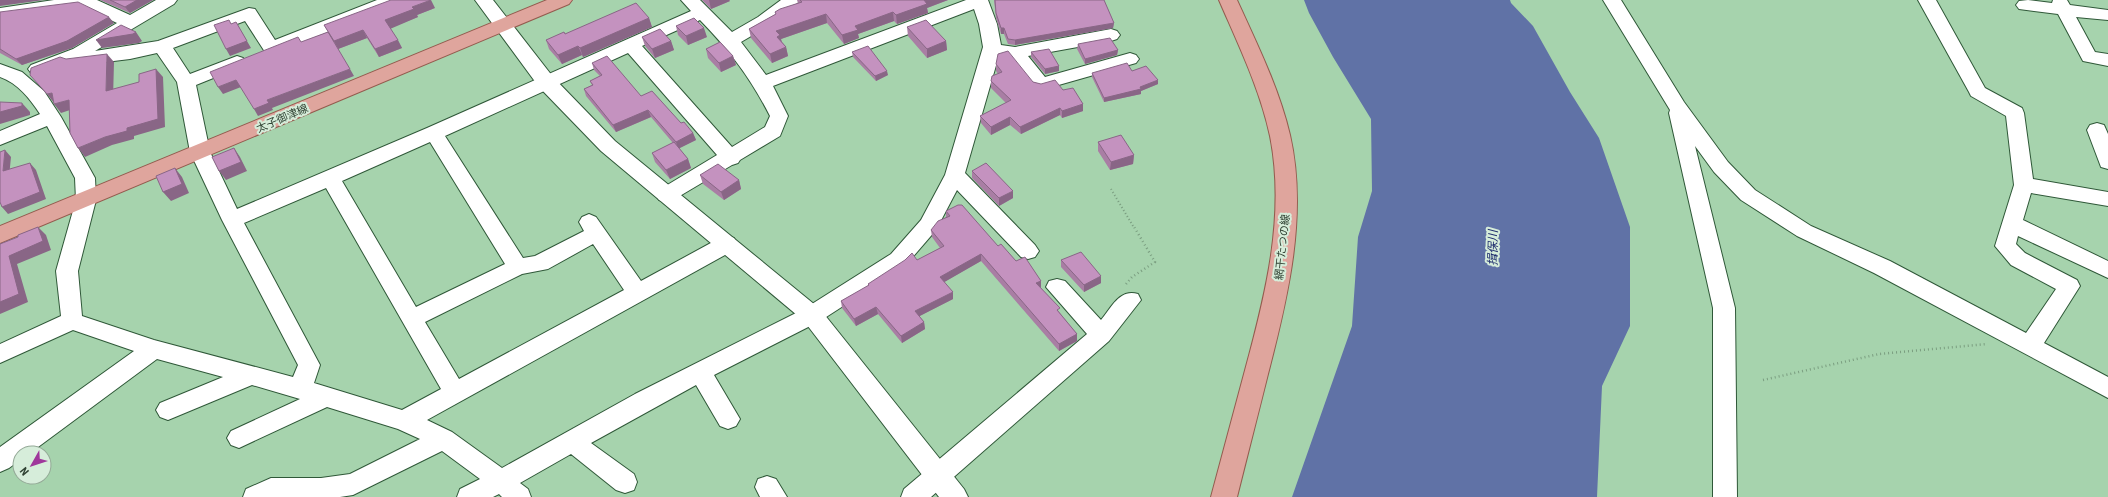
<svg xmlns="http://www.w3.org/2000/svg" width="2108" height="497" viewBox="0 0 2108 497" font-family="'Roboto Condensed','Noto Sans JP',sans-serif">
<rect width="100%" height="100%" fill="#a6d3ad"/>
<path fill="#6072a6" d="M1304 0H1510L1511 3 1533 26 1570 92 1599 138 1630 227V326L1602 386 1597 497H1292L1352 326 1358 237 1372 191 1371 119 1333 57 1309 13Z"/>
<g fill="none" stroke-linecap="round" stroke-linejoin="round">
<defs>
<path id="minor" d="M54 0H97L130 15 156 0H177L174 4 95 51 158 41 249 8 255 9 275 40 377 0H402L399 4 272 54 265 52 245 21 173 48 190 74 237 56 243 58 246 62 243 66 196 85 210 152 237 209 427 128 691 11 681 0H700L732 32 758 17 781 0H801L770 25 741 42 766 75 966 0H988L997 24 1001 45 1015 47 1111 29 1117 31 1120 35 1117 39 1111 41 1028 56 1045 77 1130 53 1136 55 1139 59 1136 63 1041 90 1034 88 1009 57 999 55 965 173 1035 245 1039 251 1035 257 1028 259 1021 257 957 190 936 230 905 266 820 321 714 375 740 419 736 426 728 429 720 426 696 385 591 443 634 474 637 482 634 490 625 493 616 490 571 454 520 483 528 489 531 497H502L499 494 493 497H457L460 489 480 479 442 451 353 495 340 497H243L246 489 271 478H321L350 474 420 439 398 429 327 407 239 448 231 445 227 438 231 431 300 399 252 385 168 420 160 417 156 410 160 403 223 377 157 359 30 453H20V460L9 468 0 472V447L134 351 73 330 0 363V344L61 316 56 271 76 200 75 178 47 126 0 145V131L40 114C30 99 18 83 0 77V64L22 72 44 91 61 117 95 178 96 200 78 271 82 316 154 340 293 377 298 365 222 220 190 152 177 82 157 53 130 59 81 65 74 62 37 75 31 73 28 69 31 65 73 49 117 23 83 7 0 18V8ZM974 9 979 24 983 47 945 175 921 220 891 254 804 309 635 394 502 468 452 432 427 420 734 250 737 244 734 238 727 236 720 238 641 281 596 217 589 214 582 217 579 222 584 231 535 256 523 258 445 136 628 53 717 155 659 190 656 195 659 200 666 202 673 200 732 165 738 163 740 160 780 136 788 116 773 86ZM700 20C730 51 750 77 770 116L765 127 732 147 642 46ZM430 142 505 264 416 307 342 181ZM326 188 441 389 402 410 314 383 320 365 244 223ZM593 244 624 290 459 379 425 322 522 274 548 269Z
M1603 0H1621L1684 102 1728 162 1755 190 1811 226 1890 261 2026 333 2056 289 2011 265 1995 246 2014 185 2006 116 1971 96 1969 92 1918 0H1936L1985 88 2022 108 2024 113 2033 179 2108 192V206L2031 193 2023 220 2108 261V278L2018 236 2016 244 2025 253 2077 280 2080 286 2044 343 2108 377V398L1874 273 1797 236 1741 200 1714 172 1695 146 1735 308 1737 497H1713V308L1669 113 1670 110Z
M2028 0 2052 3 2053 0H2067L2070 5 2108 10V20L2076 17 2095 52 2108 54V66L2083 61 2058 14 2019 9 2016 5 2019 1Z
M2097 123 2104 125 2108 134V169L2101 167 2087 130 2090 125Z
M1057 279 1065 281 1101 320C1111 308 1120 288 1138 294L1141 300 1109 341 931 497H901L904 489 1087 334 1046 287 1049 281Z
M767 476 776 479 787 497H760L755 487 758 479Z"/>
<path id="tertiary" d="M475 0H493L553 77 615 141 820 309 964 489 968 497H939L804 321 601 151 539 87Z"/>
<path id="primary" d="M547 0H572L569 4 0 243V226Z
M1219 0H1237C1257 44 1279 88 1290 135 1308 214 1288 297 1268 374 1258 415 1247 456 1237 497H1211C1222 456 1233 415 1244 374 1265 297 1286 216 1270 136 1260 89 1238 44 1219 0Z"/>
</defs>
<use href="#minor" stroke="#2f5838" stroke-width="2"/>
<use href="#tertiary" stroke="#2f5838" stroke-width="2"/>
<use href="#primary" stroke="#935b4e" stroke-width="2"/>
<path stroke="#7b9e80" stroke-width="2" stroke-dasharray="1 2.5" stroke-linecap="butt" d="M1111 189 1133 226"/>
<path stroke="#7b9e80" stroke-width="2.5" stroke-dasharray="1 3" stroke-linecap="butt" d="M1126 284 1132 277 1155 262 1133 225
M1763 380 1879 354 1987 344"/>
<use href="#minor" fill="#fff" fill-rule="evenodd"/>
<use href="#tertiary" fill="#fff" fill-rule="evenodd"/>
<use href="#primary" fill="#dfa59d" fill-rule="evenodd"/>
</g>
<path fill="#a97ea4" d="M100 0H153L130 13Z
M702 0H729L730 1 711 9Z
M797 0H948L927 8 928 13 897 24 894 21 858 34 859 38 844 44 827 23 781 39 782 42 786 47 788 56 772 63 751 38 749 29 776 14 775 12 798 3Z
M994 0H1104L1114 23 1113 28 1015 45 1008 44 1004 34H1001L996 18Z
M435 8 417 15 418 17 390 28 402 48 379 57 367 38 338 49 324 25Z
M0 12 114 23 72 48 22 65 0 53Z
M649 18 652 27 583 57 582 55 562 64 549 49 546 40 565 34Z
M676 26 707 37 688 45 678 35Z
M907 27 946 41 947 50 927 58 908 36Z
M642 37 671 41 674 50 655 58 645 46Z
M1078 44 1118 50 1117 55 1085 64 1077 49Z
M706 49 733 56 736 65 721 72 708 58Z
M852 52 888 75 876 81 853 57Z
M1031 52 1059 66V71L1045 74 1031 57Z
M592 63 641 96 681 123 693 133 696 140 679 148 688 159 691 168 670 179 655 162 652 153 673 143 651 117 616 132 586 96 584 89 592 85 590 81 600 76 594 70Z
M996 64 1033 82 1063 90 1083 104V111L1062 118 1060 115 1021 134 1010 125 991 135 981 123 980 116 1006 103 991 88V81L998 74 996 71Z
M1132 71 1158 84 1141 91V94L1104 102 1092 77V73Z
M1098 142 1134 155 1133 164 1110 170 1098 151Z
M972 171 1013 198 999 206 972 178Z
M700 175 739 180 741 189 724 200 703 184Z
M946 211 998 246 1016 261 1041 281V288L1060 313 1077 334V341L1059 351 981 261 944 282 953 299 919 316 924 322 925 329 902 343 878 314 856 326 842 308 841 301 868 286V284L917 260 940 248 932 237 931 230 946 217Z
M1061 260 1101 283 1084 292 1061 267Z"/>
<path fill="#896686" d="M0 0H44L0 6Z
M137 0H153L130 13 125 7Z
M431 0 435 8 417 15 418 17 390 29 385 20 412 7Z
M709 0H729L730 1 711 9Z
M924 0H948L927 8 928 13 897 24 896 15Z
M893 12 894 21 858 34 859 38 844 44 842 35 855 26Z
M826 14 827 23 781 39 782 44 777 37 776 31Z
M109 17 114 23 72 48 22 65 16 59Z
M649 18 652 27 583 57 580 48Z
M236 22 251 48 230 56 226 49Z
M1114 23 1113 28 1015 45V40Z
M704 28 707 37 688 45 686 36Z
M1001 28H1004V34H1001Z
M363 30 367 38 338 49 334 41Z
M136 32 142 41 139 43 102 48 96 40Z
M398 40 402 48 379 57 375 49Z
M671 41 674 50 655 58 652 49Z
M946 41 947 50 927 58V49Z
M578 46 582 55 562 64 558 55Z
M786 47 788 56 772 63 770 54Z
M1118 50 1117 55 1085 64V59Z
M107 54 114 62 113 99 106 91Z
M733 56 736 65 721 72 719 63Z
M1059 66V71L1045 74V69Z
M156 69 163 77 165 127 134 136V139L112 145 85 157 78 148 127 128Z
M350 69 354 76 272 108 273 110 258 116 254 109 267 100Z
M887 71 888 75 876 81 875 76Z
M236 80 241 87 223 94 218 87Z
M1158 80V84L1141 91V94L1104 102V98L1140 87Z
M52 93 54 103 47 94Z
M69 100 76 108 61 113 54 104Z
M22 103 30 112V115L0 124V112Z
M1083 104V111L1062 118V111Z
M1060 108V115L1021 134 1020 127Z
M648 110 651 117 616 132 613 125Z
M1010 117V125L991 135V127Z
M693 133 696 140 678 149 676 142Z
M234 148 240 157 247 171 226 180 219 171Z
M5 150 11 157 9 177 3 171Z
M1134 155 1133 164 1110 170 1111 162Z
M688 159 691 168 670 179 666 170Z
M30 163 36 170 46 199 8 214 2 207Z
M175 168 182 177 189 193 171 201 163 192Z
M739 180 741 189 724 200 721 192Z
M1013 191V198L999 206V198Z
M38 227 46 235 51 250 17 264 28 302 0 314V302L9 256Z
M981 254V261L941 284 940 277Z
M1101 276V283L1084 292V285Z
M1041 281V288L1036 283Z
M953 292V299L916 318 915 311Z
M876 307 878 314 856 326 854 319Z
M924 322 925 329 902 343 901 336Z
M1077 334V341L1059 351V344Z"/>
<path fill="#c492bf" stroke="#896686" d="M110 0H137L125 7Z
M391 0H431L412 7 414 9 385 20 398 40 375 49 363 30 334 41 324 25Z
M800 0H925H924L927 4 896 15 893 12 855 26 858 30 842 35 826 14 776 31 780 35 777 37 786 47 770 54 749 29 776 14 775 12 780 9 802 2Z
M995 0H1104L1114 23 1015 40 1008 39 1004 28H1001L996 13Z
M78 2 109 17 67 41 16 59 0 49V12Z
M636 3 649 18 580 48 578 46 558 55 546 40 564 32 565 34Z
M694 18 704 28 686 36 676 26Z
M229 20 231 24 236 22 247 41 226 49 214 25Z
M926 20 946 41 927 49 907 27Z
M121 25 136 32 133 34 96 40Z
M660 29 671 41 652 49 642 37Z
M328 32 350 69 267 100 269 103 254 109 236 80 218 87 210 72 298 37 301 42Z
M1110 38 1118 50 1085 59 1078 44Z
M720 42 733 56 719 63 706 49Z
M868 46 887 71 875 76 852 52Z
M1049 49 1059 66 1045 69 1031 52Z
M1008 51 1033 82 1041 84 1055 80 1063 90 1073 88 1083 104 1062 111 1060 108 1020 127 1010 117 991 127 980 116 1011 100 991 81 992 76 1002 72 996 64 998 54Z
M107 54 106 91 139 82V74L156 69 158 119 127 128V131L105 137 78 148 70 133 69 100 54 104 52 93 47 94 30 75 31 68 60 57 66 59Z
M607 56 641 96 652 91 681 123 684 122 693 133 676 142 648 110 613 125 584 89 593 85 590 81 602 75 592 63Z
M1127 63 1132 71 1146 66 1158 80 1140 87 1141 89 1104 98 1092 73Z
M0 102 22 103V106L0 112Z
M1121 135 1134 155 1111 162 1098 142Z
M674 142 688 159 666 170 652 153Z
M234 148 241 162 219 171 212 157Z
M5 150 3 171 30 163 40 192 2 207 0 202V152Z
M986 163 1013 191 999 198 972 171Z
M718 164 739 180 721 192 700 175Z
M175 168 182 184 163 192 156 176Z
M958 205H962L998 246 1001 244 1016 261 1025 257 1041 281 1036 283 1060 308 1057 310 1077 334 1059 344 981 254 940 277 953 292 915 311 924 322 901 336 876 307 854 319 841 301 869 285 868 284 905 260 912 253 917 260 944 246 931 230 938 221 950 216 946 211Z
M38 227 43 241 9 256 19 294 0 302V244L18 237V235Z
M1081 252 1101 276 1084 285 1061 260Z"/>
<g text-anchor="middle" stroke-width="4" stroke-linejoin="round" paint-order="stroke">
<g font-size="11" fill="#304233" stroke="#d6edda">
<text transform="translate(282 118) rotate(-23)" y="4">太子御津線</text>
<text transform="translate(1282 247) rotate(-84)" y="4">網干たつの線</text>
</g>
<g font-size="12" font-style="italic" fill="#1d2c6d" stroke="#d6edda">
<text transform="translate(1493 248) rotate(-89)" y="4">揖保川</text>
</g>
</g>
<g transform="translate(32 465) rotate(231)"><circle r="19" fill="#d6edda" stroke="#94a997"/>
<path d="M0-3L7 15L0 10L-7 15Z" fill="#9f379b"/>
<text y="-6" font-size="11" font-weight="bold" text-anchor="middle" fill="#304233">N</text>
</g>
</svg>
